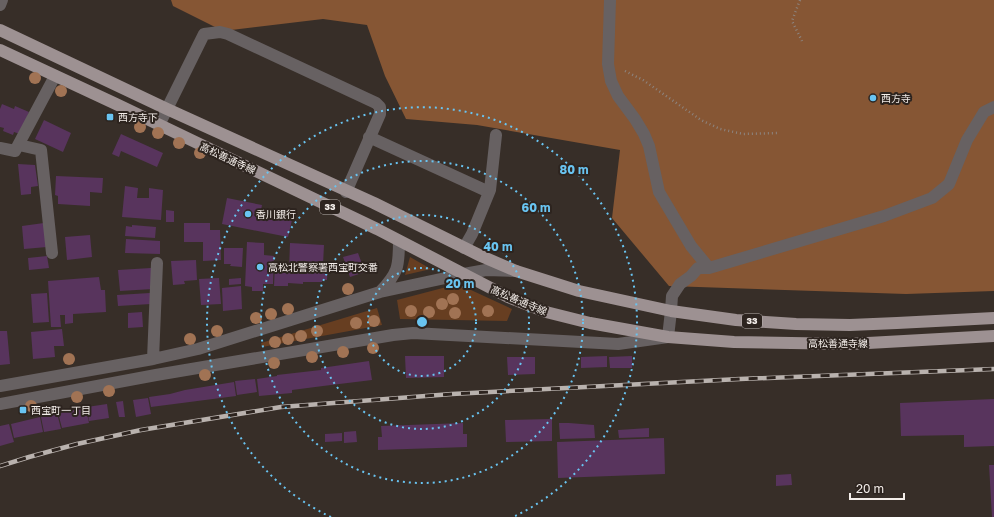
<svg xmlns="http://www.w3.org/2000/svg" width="994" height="517" viewBox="0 0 994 517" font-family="'Golos Text','Noto Sans JP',sans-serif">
<rect width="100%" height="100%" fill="#372e28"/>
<path fill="#673e21" d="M410 257 431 269 405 275Z
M458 284 512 309 507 321 400 319 397 300Z
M377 308 382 325 262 347 261 343Z"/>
<path fill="#865634" d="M171 0H994V291L906 294 669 286 612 218 620 150 477 125 406 119 385 76 367 25 323 19 223 31 173 6Z"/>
<path fill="#58345d" d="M2 104 14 109 15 106 29 112 20 134 14 132 13 135 3 131 4 128 0 127V109Z
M44 120 71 133 63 152 35 139Z
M121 134 163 153 157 167 121 151 119 157 112 154Z
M18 164 35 165 38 186 31 187V194L21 195Z
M56 176 103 178 102 193 90 192V206L58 204V196L55 195Z
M125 186 138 188 137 198H149V188L163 190 161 220 122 217Z
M227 198 262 205 261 210 278 213 277 217 292 220 288 237 222 224Z
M166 210 174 211V222H166Z
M44 223 47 247 24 249 22 226Z
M184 223H210V230H220L221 260 203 261V242H184Z
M132 225 156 227 155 238 125 236 126 226 132 227Z
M90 235 92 257 67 260 65 237Z
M126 239 160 241V254L125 253Z
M247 242 264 243V255L274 256 273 284H263V291H252V287L245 286Z
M290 243 324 245 323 265H328L327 280H322V282H303V284L288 283V286H274L275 264 289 265V271Z
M224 248H243L242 267 230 266 231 264H224Z
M358 253 365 272 350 277 343 257Z
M47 256 49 268 29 270 28 258Z
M196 260 197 280 184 281 185 284 173 285 171 261Z
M151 268 153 289 120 291 118 270Z
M99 277 101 290H105L106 312 73 314V323L65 324V315H60L61 327H51L48 281Z
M219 278 221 304 201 305 199 279Z
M241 278V284L229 285V279Z
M241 286 242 309 223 311 222 288Z
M47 293 49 322 33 323 31 294Z
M150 293 151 304 118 306 117 295Z
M142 312 143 327 128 328V313Z
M62 329 64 346H54L55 357 33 359 31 332Z
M0 331H7L10 364 0 365Z
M405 356H444V377L406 378Z
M607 356V367L581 368V357Z
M632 356V368H610L609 357Z
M507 357H535V374L508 375Z
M369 361 372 380 323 386 321 377 323 386 292 390V393L259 396 257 379 277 376V375L321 370V368Z
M255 379 257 392 237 395 235 381Z
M234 382 236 396 151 407 149 397 170 394 185 390Z
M148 398 151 414 136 417 133 400Z
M994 399V446L964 447V435L901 436 900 403Z
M123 401 125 417H119L116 402Z
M107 404 109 418 89 421 87 407Z
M86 408 89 423 62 428 58 413Z
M57 413 61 429 44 432 41 417Z
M40 417 43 432 14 438 11 424Z
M552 419V441L506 442 505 420Z
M463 423V434H467V447L378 450V437H382L381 426Z
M559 423H569L594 425 595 438 560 439Z
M9 424 14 442 0 446V426Z
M649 428V437L619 438 618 430Z
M356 431 357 442 344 443V432Z
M342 433V441L325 442V434Z
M664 438 665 474 558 478 557 442Z
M989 465H994V517H992Z
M791 474 792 485 776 486V475Z"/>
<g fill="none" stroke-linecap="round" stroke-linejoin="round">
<path stroke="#8d8580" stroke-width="2.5" stroke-dasharray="1 3" stroke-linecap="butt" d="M800 0 792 21 802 41
M625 71 643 80 701 120 720 129 743 134 779 133"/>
<path stroke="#676162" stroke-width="12" d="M0 5 2 0
M159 125 204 34 220 32 228 34 376 103 380 107V114L346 192
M369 137 489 192
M19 145 41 150 52 253
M0 148 15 151 55 76
M464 248 472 234 490 190 496 135
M709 268 884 216 932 198 949 184 967 140 984 112 994 107
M380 292C398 273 399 267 399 241
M153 359 157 263
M0 386 153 359 198 349 380 292 464 274 486 270 516 271
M0 404 156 375 393 335 413 333 618 344 668 337 671 311 672 296 680 284 691 276 698 268H709L691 246 659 192 649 146 644 134 635 119 618 96 611 81 608 64 610 0"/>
<path stroke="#9d9192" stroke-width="12" d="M0 30 167 109 374 203 481 256 516 271 579 291 671 311 736 320 796 324 850 325 897 323 994 318
M0 50 116 104 377 229 508 297 546 312 590 323 668 337 734 342 850 344 994 336"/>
<defs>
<path id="rail" d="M0 466 29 457 77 444 141 430 281 407 452 394 740 379 994 369"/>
</defs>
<use href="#rail" stroke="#b9b2ae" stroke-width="4.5"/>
<use href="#rail" stroke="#2d241f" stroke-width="3" stroke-dasharray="9" stroke-linecap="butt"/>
</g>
<g fill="#a17354">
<circle cx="35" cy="78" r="6"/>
<circle cx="61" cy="91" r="6"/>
<circle cx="140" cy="127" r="6"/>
<circle cx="158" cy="133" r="6"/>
<circle cx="179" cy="143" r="6"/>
<circle cx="200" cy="153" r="6"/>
<circle cx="348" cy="289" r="6"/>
<circle cx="453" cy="299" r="6"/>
<circle cx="442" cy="304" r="6"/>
<circle cx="288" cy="309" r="6"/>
<circle cx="411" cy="311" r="6"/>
<circle cx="488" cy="311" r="6"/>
<circle cx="429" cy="312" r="6"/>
<circle cx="455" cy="313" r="6"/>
<circle cx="271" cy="314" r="6"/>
<circle cx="256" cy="318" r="6"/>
<circle cx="374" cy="321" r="6"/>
<circle cx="356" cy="323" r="6"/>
<circle cx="217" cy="331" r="6"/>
<circle cx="317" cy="331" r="6"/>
<circle cx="301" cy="336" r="6"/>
<circle cx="190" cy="339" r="6"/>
<circle cx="288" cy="339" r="6"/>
<circle cx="275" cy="342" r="6"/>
<circle cx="373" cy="348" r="6"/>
<circle cx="343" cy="352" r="6"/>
<circle cx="312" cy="357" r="6"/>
<circle cx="69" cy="359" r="6"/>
<circle cx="274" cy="363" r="6"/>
<circle cx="205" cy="375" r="6"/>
<circle cx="109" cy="391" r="6"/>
<circle cx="77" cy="397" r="6"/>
<circle cx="31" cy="406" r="6"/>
</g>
<g fill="none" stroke="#69c4f1" stroke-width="2" stroke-dasharray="2 4">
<circle cx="422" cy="322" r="54"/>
<circle cx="422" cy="322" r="107"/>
<circle cx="422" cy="322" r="161"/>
<path d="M331 517A215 215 0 1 1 513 517"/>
</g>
<g fill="#69c4f1" stroke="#2d241f" stroke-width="1.5">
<circle cx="873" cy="98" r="4"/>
<rect x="106" y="113" width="8" height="8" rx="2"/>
<circle cx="248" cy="214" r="4"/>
<circle cx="260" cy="267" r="4"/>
<rect x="19" y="406" width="8" height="8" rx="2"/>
</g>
<g text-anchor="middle" stroke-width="4" stroke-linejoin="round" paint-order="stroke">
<g fill="#2d241f" stroke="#b8b1ad" stroke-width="1">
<rect x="320" y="200" width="20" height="14" rx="3"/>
<rect x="742" y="314" width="20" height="14" rx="3"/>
</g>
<g font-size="9" font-weight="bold" fill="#f4eeea">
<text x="330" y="210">33</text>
<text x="752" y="324">33</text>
</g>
<g font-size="10" fill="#f4eeea" stroke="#2d241f" text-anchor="start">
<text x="881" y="102">西方寺</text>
<text x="118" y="121">西方寺下</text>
<text x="256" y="218">香川銀行</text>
<text x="268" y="271">高松北警察署西宝町交番</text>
<text x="31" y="414">西宝町一丁目</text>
</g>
<g font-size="10" fill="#f4eeea" stroke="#2d241f">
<text transform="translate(228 158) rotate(25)" y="4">高松善通寺線</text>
<text transform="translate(519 300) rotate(23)" y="4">高松善通寺線</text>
<text x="838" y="347">高松善通寺線</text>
</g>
</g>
<circle cx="422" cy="322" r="6" fill="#69c4f1" stroke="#2d241f" stroke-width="2"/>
<g font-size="12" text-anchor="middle" font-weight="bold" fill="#69c4f1" stroke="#2d241f" stroke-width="4" stroke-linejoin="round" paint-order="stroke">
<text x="574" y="174">80 m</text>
<text x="536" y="212">60 m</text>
<text x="498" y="251">40 m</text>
<text x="460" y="288">20 m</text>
</g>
<path d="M850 493v6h54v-6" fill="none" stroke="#f4eeea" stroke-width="2"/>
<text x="856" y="493" font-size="12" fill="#f4eeea" stroke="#2d241f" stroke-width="3" paint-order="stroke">20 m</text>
</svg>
